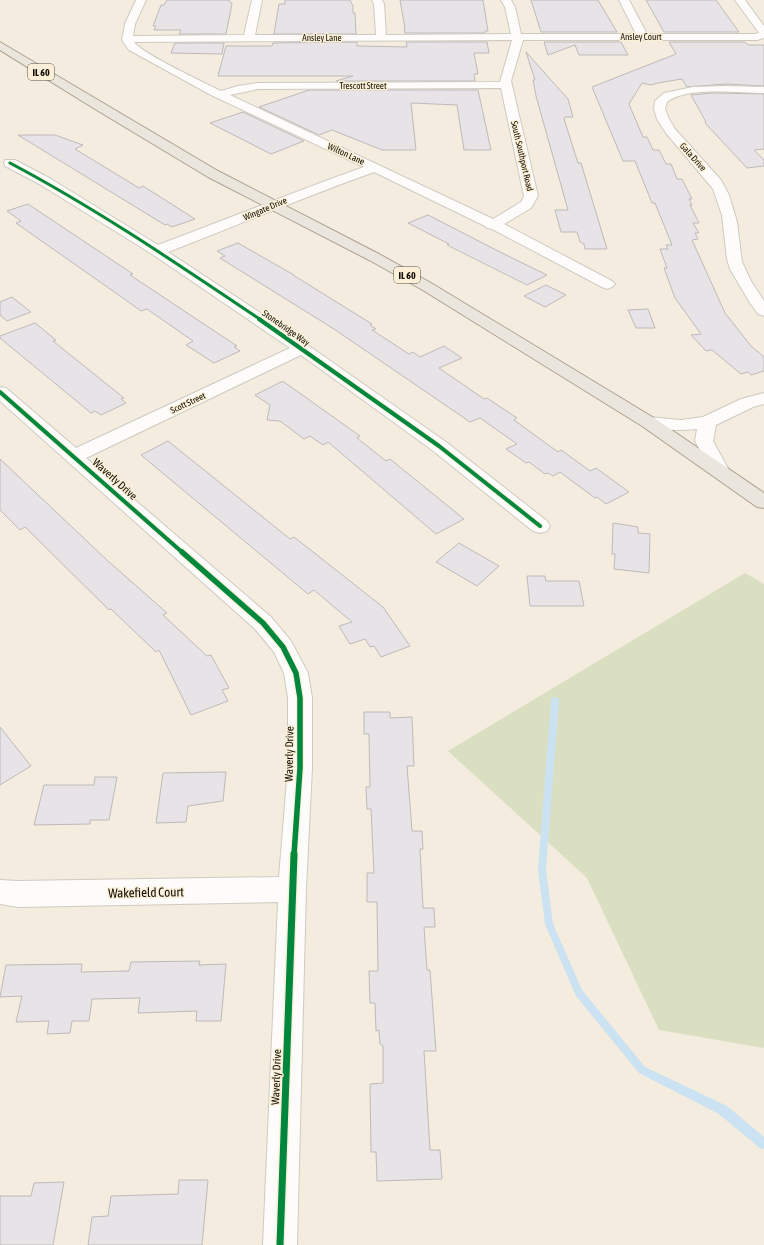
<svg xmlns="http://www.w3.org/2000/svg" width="764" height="1245" viewBox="0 0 764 1245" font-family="'Asap Condensed',sans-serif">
<rect width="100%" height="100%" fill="#f3ecdf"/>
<path fill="#dbdfc2" d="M745 573 764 584V1048L659 1030 587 878 448 751Z"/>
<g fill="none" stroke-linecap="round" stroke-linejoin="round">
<path fill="#cae2f1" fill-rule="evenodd" d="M555 697 558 698 559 700 546 870 553 924 582 990 645 1067 727 1106 764 1137V1149L760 1148 719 1114 639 1073 576 996 545 924 538 870 551 700 552 698Z"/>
</g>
<path fill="#e7e3e7" stroke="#bebab9" d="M167 0H229L232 4 226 34H179L181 30H154L156 26H153L161 5H164Z
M285 0H350L353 6V13H355L356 34H274L279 4H285Z
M400 0H483L488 31H485V33H405L404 28H405Z
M531 0H598L617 32H541Z
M646 0H716L739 32H664Z
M357 42V46L407 47 406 42H487L489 53H474L478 74H474L475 81H336L353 76H218L226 46H272L273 43Z
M544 42H621L628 55H579L575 45 548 55Z
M669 42H745L748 45H764V86L726 84 687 87 682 79 658 83 651 85 642 83 629 104 643 137H647L653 150H659L666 164H671L677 179H682L692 199H689L692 205H690L699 223H693L699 233H695L698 239 692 240 725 313 751 346 764 357V371L751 375 748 372 741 374 712 350 706 351 691 335 701 334 675 298 664 268H667L660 249H668L666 245H672L655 203H652L635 161H623L592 87 676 54Z
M175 43H224L222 54 171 53Z
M526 52 568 99 573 117H565L564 119 578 163H581L607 249H585L584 244 580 242 577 232H561L555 210H568L536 96 533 80H535Z
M309 90H478L491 150H464L457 105 411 103 416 150H382L332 130 319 135 259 107Z
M713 93 764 94V149L754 150 764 160V166L747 168 705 123 706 122 691 95Z
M243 112 304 141 271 154 210 123Z
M18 135H55L83 145 75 149 139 188 143 186 195 219 172 227 167 224 165 225Z
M28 204 133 274 130 275 237 346 234 347 240 351 214 363 186 345 193 341 147 309 141 311 120 296 16 223 21 221 7 211Z
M428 215 502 253 547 275 527 285 447 245 449 244 408 223Z
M238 243 294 275H293L372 324 370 325 376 329 372 330 409 354 413 352 420 357 444 346 462 358 439 368 484 399 487 398 517 418 514 420 558 452 561 450 590 471 596 468 629 492 606 504 597 497 595 498 560 472 553 476 548 473 545 474 529 462 526 463 506 449 517 444 480 418 470 422 334 329 220 258 225 256 217 251Z
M546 285 566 295 545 307 524 296Z
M12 297 31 312 7 321 0 315V302Z
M648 309 655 328H636L628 310Z
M35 323 56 340 53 341 124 398 121 399 126 403 101 415 95 411 91 413 0 338V336Z
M281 382H284L360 436 357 438 386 461 390 459 464 519 436 534 328 442 323 445 310 436 304 439 280 421 267 420 270 405 255 395Z
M168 441 290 539 294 537 383 607 410 646 381 657 374 646 370 647 365 639 350 644 339 626 352 622 314 590 308 594 141 455Z
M0 459 108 561 167 613 163 615 207 656 211 655 229 688 222 690 228 701 191 715 159 650 156 652 111 609 109 610 25 527 20 530 0 510Z
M613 523 638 527V533L650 534 649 573 614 569 615 554H612Z
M459 543 499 566 477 586 436 562Z
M527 576H545L546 581H579L584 606H530Z
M364 712H390V718L412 717 414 766H407L412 831H422L423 849H420L423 908H434L435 927H424L427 970H430L436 1051H424L430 1150H440L442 1179 377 1181 376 1152H371L370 1084 383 1083V1046L380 1044 379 1030 376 1031 375 1003H370L369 971H378L377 902H367V873H374L371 809H367L366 787H370L369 734H364Z
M0 727 31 766 0 785Z
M226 772 223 801 188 806 186 822 156 823 163 773Z
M95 777H117L109 820H90V824L34 825 44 785H94Z
M200 961 199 965 226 964 221 1021H196L197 1011 138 1013 140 998 92 999 89 1021H72L70 1033 47 1034 49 1021 16 1022 22 996 0 997 6 965 82 964 81 972 129 971 131 962Z
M179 1180H208L202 1245H88L92 1217 108 1216 111 1196 178 1194Z
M64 1182 53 1245H0V1196H31L34 1183Z"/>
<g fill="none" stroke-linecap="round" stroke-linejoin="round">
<defs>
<path id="minor" d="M136 0H146L135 24 133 36 244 35 252 0H262L255 35H376L374 4 372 0H382L384 4 386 35 511 34 505 7 501 0H511L515 7 521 34H636L619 0H629L647 34H755L759 33 735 0H745L764 26V38L757 40H523L511 81 538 196 531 208 504 224 612 281 615 284 612 287 607 289 602 287 492 229 487 228 485 226 374 172C305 197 237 225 168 252L282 327 446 442 547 521 550 526 547 531 540 533 533 531 432 450 301 355 86 458 271 617 291 641 308 673 312 698V768L306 889 297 1245H263L278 902 18 907 0 904V880L18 881 279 877 288 768V698L284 673 274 652 255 629 0 401V387L6 388 76 448 290 348 152 254 41 185 5 166 4 163 5 160H15L51 179 158 245C227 219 294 192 364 167L211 95 129 50 122 40 125 24ZM512 40 500 82 258 83 238 86 221 91C205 83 141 53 134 42ZM501 88 524 196 521 202 493 219 230 95 258 89Z
M726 86 764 87V93C738 93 687 86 667 102L665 109 669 119 675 129 721 180 729 195 737 222 742 262 751 281 764 301V316L758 314 750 303 730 269 727 259 722 215 713 189 666 133 657 119 654 109 655 101 664 93 693 87Z
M764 393V404L753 407 716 425 713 441 730 472 728 476 721 478 714 476 695 441 697 429C679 431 660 430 642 426L639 422 642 418 648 417 681 420 703 417 741 399Z"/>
<path id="major" d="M0 42 218 171 379 254 431 283 654 418 764 493V508L757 507 642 426 421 289 369 260 208 177 90 106 0 50Z"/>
</defs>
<use href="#minor" stroke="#cfcac0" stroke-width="2"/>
<use href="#major" stroke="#aca08e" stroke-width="2"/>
<use href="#minor" fill="#fdfcfa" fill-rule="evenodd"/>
<use href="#major" fill="#eae5dd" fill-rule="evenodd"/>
<defs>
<path id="cycleway-far3" d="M10 163C97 209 179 265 261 320"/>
<path id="cycleway-far2" d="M259 319 439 446 540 526
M0 392 183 553"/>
<path id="cycleway-far1" d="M182 552 263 623 283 647 296 673 300 698V768L294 855"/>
<path id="cycleway" d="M280 1245 294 854"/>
</defs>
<use href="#cycleway-far3" stroke="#fbf0d7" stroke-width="4.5"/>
<use href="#cycleway-far2" stroke="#fbf0d7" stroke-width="6"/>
<use href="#cycleway-far1" stroke="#fbf0d7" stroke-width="8"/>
<use href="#cycleway" stroke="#fbf0d7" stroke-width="10"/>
<use href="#cycleway-far3" stroke="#00873e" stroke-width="3"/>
<use href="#cycleway-far2" stroke="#00873e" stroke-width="4"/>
<use href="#cycleway-far1" stroke="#00873e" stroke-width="5.5"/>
<use href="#cycleway" stroke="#00873e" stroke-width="7"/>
</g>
<g text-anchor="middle" stroke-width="3" stroke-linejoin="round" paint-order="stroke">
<g font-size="9" fill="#110d05" stroke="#fbf0d7">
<text x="641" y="40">Ansley Court</text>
<text x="322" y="41">Ansley Lane</text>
<text x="363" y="89">Trescott Street</text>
<text transform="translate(346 154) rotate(25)" y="3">Wilton Lane</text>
<text transform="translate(522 156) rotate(77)" y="3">South Southport Road</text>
<text transform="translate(693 157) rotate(48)" y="3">Gala Drive</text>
<text transform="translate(265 209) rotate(-23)" y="3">Wingate Drive</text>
<text transform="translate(286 328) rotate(35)" y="3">Stonebridge Way</text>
<text transform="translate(188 403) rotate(-25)" y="3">Scott Street</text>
</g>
<g fill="#fbf0d7" stroke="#575144" stroke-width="1">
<rect x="28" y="64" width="26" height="16" rx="3"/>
<rect x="394" y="267" width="26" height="16" rx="3"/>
</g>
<g font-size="10" font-weight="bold" fill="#110d05">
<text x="41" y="76">IL 60</text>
<text x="407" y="279">IL 60</text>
</g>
<g font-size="11" fill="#110d05" stroke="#fbf0d7">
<text transform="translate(115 479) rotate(42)" y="4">Waverly Drive</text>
<text transform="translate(289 754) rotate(-89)" y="4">Waverly Drive</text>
<text transform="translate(276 1077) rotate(-88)" y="4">Waverly Drive</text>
</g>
<g font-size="13" fill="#110d05" stroke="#fbf0d7">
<text transform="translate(146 892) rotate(-1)" y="5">Wakefield Court</text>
</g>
</g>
</svg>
